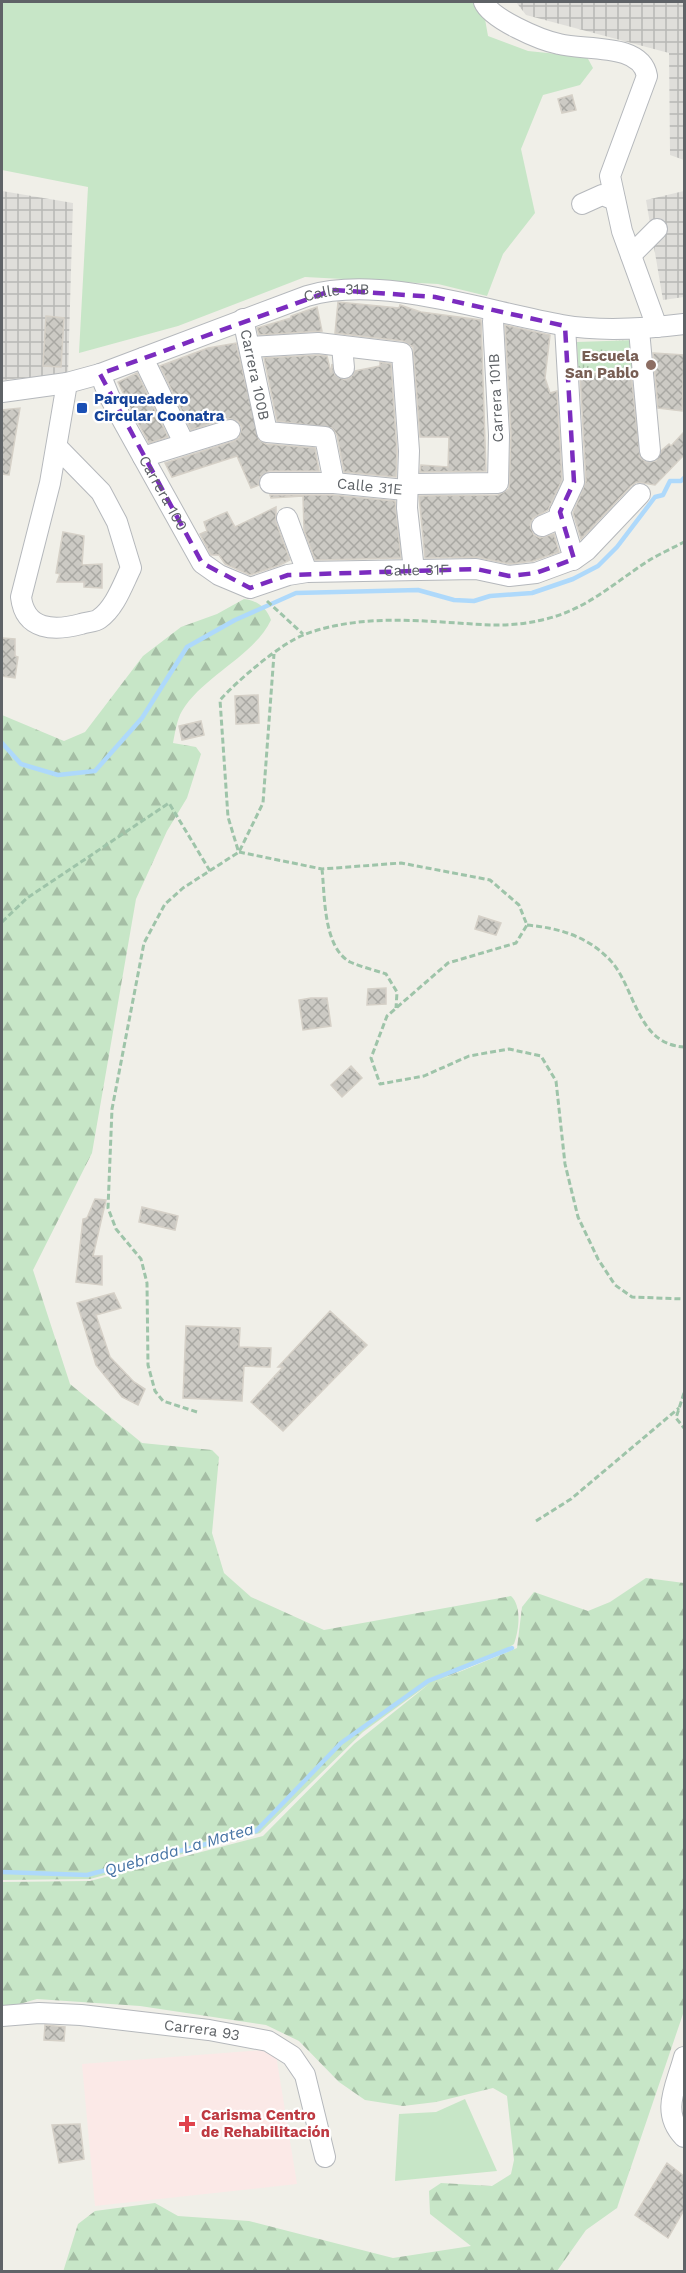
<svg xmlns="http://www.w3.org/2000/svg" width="686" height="2273" viewBox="0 0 686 2273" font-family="'Work Sans',sans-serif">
<defs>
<pattern id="industrial-grid" width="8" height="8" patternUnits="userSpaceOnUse" patternTransform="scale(1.5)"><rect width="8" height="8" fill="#dfdeda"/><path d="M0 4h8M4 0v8" fill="none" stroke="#b8b8b5"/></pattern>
<pattern id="forest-firs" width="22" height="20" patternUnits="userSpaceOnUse" patternTransform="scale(1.5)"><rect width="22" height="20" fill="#c7e6c7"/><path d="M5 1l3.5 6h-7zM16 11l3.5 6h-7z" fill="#a5bea5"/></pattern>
<pattern id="park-tufts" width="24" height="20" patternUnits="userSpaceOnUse" patternTransform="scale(1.5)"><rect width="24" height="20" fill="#c7e6c7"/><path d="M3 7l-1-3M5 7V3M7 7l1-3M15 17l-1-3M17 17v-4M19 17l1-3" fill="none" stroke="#a5bea5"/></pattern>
<pattern id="building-cross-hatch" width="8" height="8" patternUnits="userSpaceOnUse" patternTransform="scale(1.5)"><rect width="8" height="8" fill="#cccac4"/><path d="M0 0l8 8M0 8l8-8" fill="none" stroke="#a9a8a3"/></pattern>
</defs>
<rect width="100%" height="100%" fill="#f0efe8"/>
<path fill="url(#industrial-grid)" d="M516 2H684V160L670 155 669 53 526 15Z
M2 191 73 203 68 374 2 380Z
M684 191V297L663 300 646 200Z"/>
<path fill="#fbe9e7" d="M275 2049 297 2184 95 2206 82 2064Z"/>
<path fill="#c7e6c7" d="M2 2H482L488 36 528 51 587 57 593 68 580 85 543 95 521 149 535 213 503 254 487 296 438 284 305 277 178 326 79 353 88 187 2 170Z
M465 2099 497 2171 395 2181 399 2114 436 2112Z"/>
<path fill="url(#forest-firs)" d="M244 599C258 601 266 607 271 620 254 656 203 676 182 711 177 719 175 733 173 743L196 747 201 754 187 798 167 831 136 899 92 1153 33 1270 70 1384 142 1443 212 1450 219 1457 212 1533 224 1573 251 1597 324 1630 511 1596C522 1606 519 1630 514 1644L497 1655 435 1682 517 1648 522 1607 534 1592 588 1611 610 1602 646 1578 684 1583V2011L617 2208 586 2230 557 2271 63 2272 78 2224 95 2211 155 2203 178 2216 249 2221 393 2258 471 2246 430 2214 429 2191 441 2183 492 2186 511 2174 514 2160 507 2096 493 2088 436 2102 403 2106 365 2100 339 2082 299 2041 266 2025 140 2006 37 1999 2 2009V1882L90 1881 263 1836 354 1744 429 1684 363 1732 260 1833 90 1879 2 1880V715L64 741 85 732 143 656 181 627 217 614Z"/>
<path fill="url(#park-tufts)" d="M636 340 637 371H578L577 342Z"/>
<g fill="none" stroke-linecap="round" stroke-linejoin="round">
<path stroke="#aed9fb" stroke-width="4.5" d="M2 743 21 764 58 775 95 771 142 718 187 647 235 620 296 593 418 590 454 600 474 601 490 596 532 593 573 579 598 566 617 547 655 497 663 495 670 481H681L684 478
M2 1872 87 1875 256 1831 341 1743 428 1681 512 1648"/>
</g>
<path fill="url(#building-cross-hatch)" stroke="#d5d0c7" stroke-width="1.5" d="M572 95 576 110 562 113 558 99Z
M338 302 399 308 400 305 421 312 481 320 486 471 420 472 421 465 448 467 449 437H420L413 347 403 341 335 333Z
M317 307 322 331 259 335 257 328 291 318V316Z
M46 316 64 318 61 367 43 366Z
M505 325 550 335 545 378 550 393 557 391 562 480 548 510 533 518 530 525 534 535 540 538 554 534 559 552 533 561 510 564 476 557 425 558 419 496 498 495 509 489 511 434Z
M236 343 259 440 266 444 315 448 319 471H269L260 477 259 485 251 488 237 456 172 477 165 463 234 441 239 438 242 427 238 421 227 418 191 430 160 366 208 348Z
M653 353 684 355 682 411 658 408Z
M318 355 327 356 331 373 332 364 335 375 345 380 351 377 355 371 380 366V362L391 364 397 451 396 477 344 472 337 435 332 428 277 421 264 358Z
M137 373 168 437 149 443 131 410 118 382Z
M631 373 640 457 646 462 656 461 662 450 669 444 671 446 684 432V455L655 485 637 482 631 486 581 539 573 513 586 481 580 374Z
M20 408 9 475 2 474V410Z
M270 495H333L395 501 401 558 315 560 304 530 303 496 271 498Z
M276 507V522L290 560 280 565 250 575 225 564 219 555H211L200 534 207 531 204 522 227 512 235 527Z
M63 532 84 536 82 565 102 564V588L84 587V582H57L60 574 56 573Z
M2 638 15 639V656L18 657 15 678 2 676Z
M258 695 259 723 236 724 235 696Z
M201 721 204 735 182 740 179 726Z
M479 916 501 923 496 935 475 929Z
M386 988V1004L367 1005 368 989Z
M311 998H327L331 1026 303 1030 299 1000Z
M351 1066 362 1078 342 1097 331 1085Z
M95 1199 106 1200 93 1256H102V1285L76 1282 83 1219 87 1218Z
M142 1207 178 1216 175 1230 139 1222Z
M114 1293 121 1308 96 1315 110 1357 134 1382 145 1389 138 1405 122 1397 96 1365 77 1303Z
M330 1311 367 1345 283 1431 251 1402 283 1367H278Z
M186 1326 240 1328 239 1347 271 1348 270 1367 244 1366 242 1401 183 1398Z
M45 2025 65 2027 64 2041 44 2040Z
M80 2124 84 2159 59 2163 52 2125Z
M667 2163 684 2176V2210L668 2238 635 2215Z"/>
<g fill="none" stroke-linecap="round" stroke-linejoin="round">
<defs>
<g id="minor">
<path d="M484 2C491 19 540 40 559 44 583 51 641 42 647 76L610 176 622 231 657 327"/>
<path d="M582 204 602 195 615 200"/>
<path d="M631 255 657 229"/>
<path id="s1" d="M243 319 267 432 325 437 334 483"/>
<path d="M639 330 650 451"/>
<path d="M342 346 344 368"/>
<path d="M251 347 318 343 402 353 409 451 407 508 414 570"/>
<path d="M143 358 184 443"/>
<path id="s2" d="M100 374 109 396 202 563 219 575 250 588 288 575 307 572 476 569 509 576 536 573 574 559 560 512 574 482 565 326"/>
<path id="s3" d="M2 392 67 383 100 374 307 296C381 274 487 312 562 325 602 332 644 329 684 324"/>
<path d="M57 447 101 492 117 522 131 568C123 584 115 608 99 619 95 622 87 622 81 624 55 631 25 631 21 597L50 483 67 383"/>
<path d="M143 457 230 430"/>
<path id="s4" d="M270 483H334L405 490 414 484 498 483 499 435 493 321"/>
<path d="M287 518 307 572"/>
<path d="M542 526 558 519 560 512"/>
<path d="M573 560 587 550 640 494"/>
<path id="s5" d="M2 2016 39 2013 81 2015 209 2030 268 2041 292 2056 305 2075 325 2157"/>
<path d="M684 2057C676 2087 660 2112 684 2137"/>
</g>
</defs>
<use href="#minor" stroke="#b5b8bc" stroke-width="22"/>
<path stroke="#9ec4a9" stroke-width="3" stroke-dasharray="6 3" stroke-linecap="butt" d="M267 601 303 634
M238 850 228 817 220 700C237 681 282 642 306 634 349 618 397 619 442 622 481 624 506 629 546 619 587 609 614 583 648 561 659 554 673 548 684 542
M239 852 322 869 401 863 490 880 519 905 527 925 516 943 448 963 387 1016 371 1058 380 1084 424 1076 469 1056 509 1049 541 1056 556 1081 565 1164 578 1217 598 1259 615 1285 632 1297 684 1299
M322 869C325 896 323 947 350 962 361 967 375 970 386 974L397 992 396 1008
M2 922 27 898 169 803 210 871
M527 925C559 928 587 936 610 960 636 988 636 1044 684 1047
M684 1393 676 1418 684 1428
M197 1412 163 1401 155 1391 148 1365 147 1283 141 1259 116 1229 108 1208 112 1109 144 943 165 904 183 888 239 852 263 803 274 654
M536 1521 571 1499 679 1408"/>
<use href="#minor" stroke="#fff" stroke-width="20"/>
</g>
<path fill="none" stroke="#7b2cbf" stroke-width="4.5" stroke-dasharray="12 8" stroke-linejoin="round" d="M333 290 435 297 565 326 574 482 560 512 574 559 536 573 509 576 476 569 288 575 250 588 202 563 100 374Z"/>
<circle fill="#8d6e63" stroke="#fff" stroke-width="2" cx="651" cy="365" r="6"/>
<rect fill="#1a4fb4" stroke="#fff" stroke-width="2" x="76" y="402" width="12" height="12" rx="3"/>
<path fill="#e0444e" stroke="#fff" stroke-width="2" d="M184 2115h6v6h6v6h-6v6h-6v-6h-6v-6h6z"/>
<g text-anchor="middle" stroke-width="4.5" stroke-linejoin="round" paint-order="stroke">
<g font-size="15" fill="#5f6367" stroke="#fff">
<text dy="5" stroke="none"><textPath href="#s3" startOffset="351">Calle 31B</textPath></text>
<text dy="5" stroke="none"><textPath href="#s1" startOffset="57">Carrera 100B</textPath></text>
<text transform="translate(496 398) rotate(-93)" y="5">Carrera 101B</text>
<text dy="5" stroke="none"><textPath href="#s4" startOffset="100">Calle 31E</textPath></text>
<text dy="5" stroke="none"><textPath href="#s2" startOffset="135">Carrera 100</textPath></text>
<text dy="5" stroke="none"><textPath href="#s2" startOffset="438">Calle 31F</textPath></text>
<text dy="5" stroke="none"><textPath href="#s5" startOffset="201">Carrera 93</textPath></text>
</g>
<g font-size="15" font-weight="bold" fill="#785e54" stroke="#fff" text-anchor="end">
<text x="639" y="361">Escuela<tspan x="639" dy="17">San Pablo</tspan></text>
</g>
<g font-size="15" font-weight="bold" fill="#164399" stroke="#fff" text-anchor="start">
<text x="94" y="404">Parqueadero<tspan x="94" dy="17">Circular Coonatra</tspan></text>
</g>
<g font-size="15" font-weight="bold" fill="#be3a42" stroke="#fff" text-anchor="start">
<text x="201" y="2120">Carisma Centro<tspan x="201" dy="17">de Rehabilitación</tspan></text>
</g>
<g font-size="16" font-style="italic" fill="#4774a5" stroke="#fff">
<text transform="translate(179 1849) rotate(-16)" y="6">Quebrada La Matea</text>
</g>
</g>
<rect width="686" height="2273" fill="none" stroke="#5f6367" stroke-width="6"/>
</svg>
